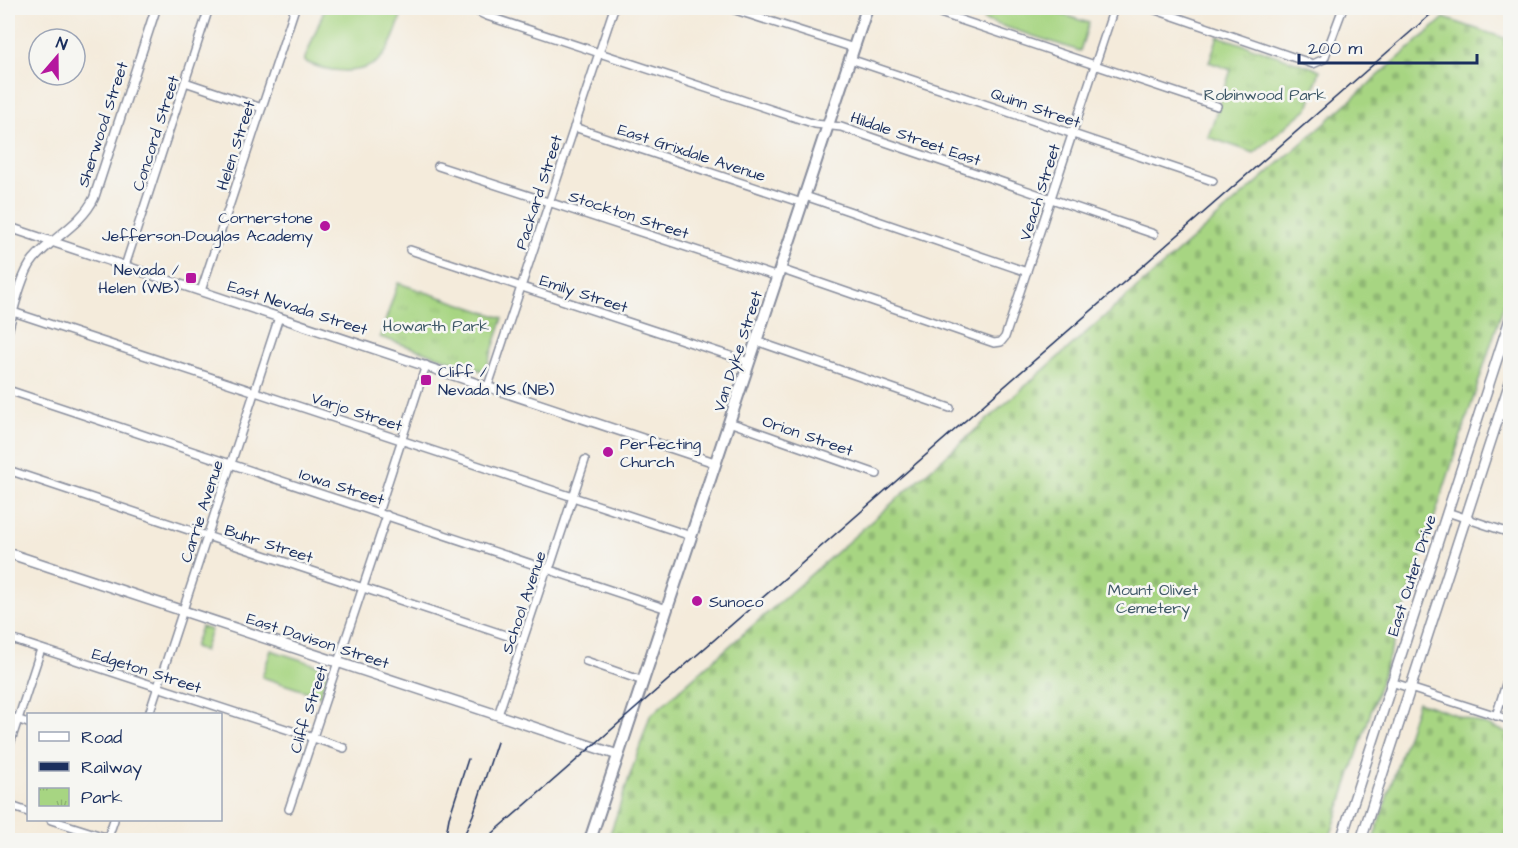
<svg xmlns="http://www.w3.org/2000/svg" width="1518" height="848" viewBox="0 0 1518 848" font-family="'Architects Daughter',sans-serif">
<defs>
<pattern id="cemetery-stones" width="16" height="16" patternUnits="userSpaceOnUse" patternTransform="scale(1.5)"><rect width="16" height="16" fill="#a7d582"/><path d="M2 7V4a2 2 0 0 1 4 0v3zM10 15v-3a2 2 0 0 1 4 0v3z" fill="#8fb773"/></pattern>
<pattern id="park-tufts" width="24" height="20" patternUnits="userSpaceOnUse" patternTransform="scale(1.5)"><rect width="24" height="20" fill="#a7d582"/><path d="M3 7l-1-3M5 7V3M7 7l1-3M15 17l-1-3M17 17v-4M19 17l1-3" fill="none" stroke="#8fb773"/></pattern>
</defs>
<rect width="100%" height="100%" fill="#f6f6f2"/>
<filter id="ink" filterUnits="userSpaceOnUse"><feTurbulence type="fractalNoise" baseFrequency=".0167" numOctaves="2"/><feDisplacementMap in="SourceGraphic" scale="12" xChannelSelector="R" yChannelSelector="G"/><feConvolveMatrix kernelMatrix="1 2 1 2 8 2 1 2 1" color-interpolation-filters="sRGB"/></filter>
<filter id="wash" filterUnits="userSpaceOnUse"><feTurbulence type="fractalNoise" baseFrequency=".008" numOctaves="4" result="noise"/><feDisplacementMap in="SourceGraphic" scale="24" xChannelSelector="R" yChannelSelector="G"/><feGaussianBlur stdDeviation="1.35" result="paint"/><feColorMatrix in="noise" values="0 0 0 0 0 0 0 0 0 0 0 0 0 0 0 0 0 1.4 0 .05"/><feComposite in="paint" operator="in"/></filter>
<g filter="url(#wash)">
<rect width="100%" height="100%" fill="#f4ebdb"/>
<path fill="#a7d582" stroke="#618270" stroke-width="1.5" d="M325 8H386L402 12C398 27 391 48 380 59 361 77 325 72 304 61Z
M988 8H1042L1089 23 1080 51 984 20Z
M201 627 211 630 204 651 194 647Z
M271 650 329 669 320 696 262 677Z"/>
<path fill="url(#cemetery-stones)" stroke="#618270" stroke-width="1.5" d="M1444 18 1510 40V286L1329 840H608L650 716Z
M1418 702 1510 733V840H1373Z"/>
<path fill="url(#park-tufts)" stroke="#618270" stroke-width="1.5" d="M1218 36 1320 70 1308 108 1254 153 1208 137 1231 70 1209 62Z
M398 283 503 318 485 372 380 337Z"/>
</g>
<g filter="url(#ink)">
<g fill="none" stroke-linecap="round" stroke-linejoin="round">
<defs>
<path id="minor" d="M470 8 487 16 815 124 841 127 1154 234
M729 8 854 48
M925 8 1217 106
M1150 8 1313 64 1324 59 1343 8
M850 59 1213 181
M185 82 262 108
M574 127 802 203
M438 166 778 277
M805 196 1027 272
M410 250 749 362
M125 266 209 8
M780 269 994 343 1001 342 1005 337 1114 8
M201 291 295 8
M13 312 691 536
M756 341 950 408
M1502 345 1510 348
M488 386 614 8
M8 390 667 609
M729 422 877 474
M8 470 523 641
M1447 512 1510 533
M378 513 426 365
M8 638 344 748
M586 661 643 681
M1391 682 1510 720
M149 714 279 317
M498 715 545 574 551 564 585 460
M8 716 28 723
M1496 716 1510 671
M8 750 41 649
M8 805 28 812
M289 809 387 515
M51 820 108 838
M107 840 114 820"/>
<path id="tertiary" d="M8 227 716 463
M8 330C13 311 22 272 34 259 52 238 82 224 94 198L156 8"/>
<path id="secondary" d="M8 553 618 755
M1341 840 1510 319
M1361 840 1510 382"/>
<path id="primary" d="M590 840 867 8"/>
</defs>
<use href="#minor" stroke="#888d9c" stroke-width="10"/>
<use href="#tertiary" stroke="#888d9c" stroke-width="11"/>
<use href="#secondary" stroke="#888d9c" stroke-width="12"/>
<use href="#primary" stroke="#888d9c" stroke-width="14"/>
<use href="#minor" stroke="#fff" stroke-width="7"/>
<use href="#tertiary" stroke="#fff" stroke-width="8"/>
<use href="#secondary" stroke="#fff" stroke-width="9"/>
<use href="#primary" stroke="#fff" stroke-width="10"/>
<path stroke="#1b2f5e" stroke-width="1.5" d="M445 840 449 818 468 759
M462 840 473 815 497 742
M485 840 1438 8"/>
</g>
</g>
<g fill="#b5179e" stroke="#f6f6f2" stroke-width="2">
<circle cx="325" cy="226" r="6"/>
<rect x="185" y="272" width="12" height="12" rx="3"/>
<rect x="420" y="374" width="12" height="12" rx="3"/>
<circle cx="608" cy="452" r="6"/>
<circle cx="697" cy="601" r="6"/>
</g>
<g text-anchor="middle" stroke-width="5" stroke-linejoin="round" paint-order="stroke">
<g font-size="16" fill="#3e5867" stroke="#f6f6f2">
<text x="1265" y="100">Robinwood Park</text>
<text x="436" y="331">Howarth Park</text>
<text x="1153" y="595">Mount Olivet<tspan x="1153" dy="18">Cemetery</tspan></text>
</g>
<g font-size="16" fill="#1b2f5e" stroke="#f6f6f2">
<text transform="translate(1036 107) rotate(19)" y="6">Quinn Street</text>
<text transform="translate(102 124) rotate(-72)" y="6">Sherwood Street</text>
<text transform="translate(155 133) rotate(-72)" y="6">Concord Street</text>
<text transform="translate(916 138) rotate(19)" y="6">Hildale Street East</text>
<text transform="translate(235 145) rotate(-72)" y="6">Helen Street</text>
<text transform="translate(692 152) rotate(18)" y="6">East Grixdale Avenue</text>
<text transform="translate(538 192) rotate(-72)" y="6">Packard Street</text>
<text transform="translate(1039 192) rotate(-72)" y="6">Veach Street</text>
<text transform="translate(629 214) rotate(18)" y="6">Stockton Street</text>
<text transform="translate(584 293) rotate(18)" y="6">Emily Street</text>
<text transform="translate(298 307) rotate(18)" y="6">East Nevada Street</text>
<text transform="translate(737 351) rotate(-72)" y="6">Van Dyke Street</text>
<text transform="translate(357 411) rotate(18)" y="6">Varjo Street</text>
<text transform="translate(808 435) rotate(19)" y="6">Orion Street</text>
<text transform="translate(342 486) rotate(18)" y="6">Iowa Street</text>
<text transform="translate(201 511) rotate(-72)" y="6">Carrie Avenue</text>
<text transform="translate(269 543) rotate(18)" y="6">Buhr Street</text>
<text transform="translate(1411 575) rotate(-72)" y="6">East Outer Drive</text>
<text transform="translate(523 602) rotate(-71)" y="6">School Avenue</text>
<text transform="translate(318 640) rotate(18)" y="6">East Davison Street</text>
<text transform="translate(147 670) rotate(18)" y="6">Edgeton Street</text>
<text transform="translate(308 709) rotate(-72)" y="6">Cliff Street</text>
</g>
<g font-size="16" fill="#1b2f5e" stroke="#f6f6f2" text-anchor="start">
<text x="313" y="223" text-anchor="end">Cornerstone<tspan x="313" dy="18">Jefferson-Douglas Academy</tspan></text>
<text x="179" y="275" text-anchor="end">Nevada /<tspan x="179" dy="18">Helen (WB)</tspan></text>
<text x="438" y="377">Cliff /<tspan x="438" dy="18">Nevada NS (NB)</tspan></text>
<text x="620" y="449">Perfecting<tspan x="620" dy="18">Church</tspan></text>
<text x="709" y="607">Sunoco</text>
</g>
</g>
<rect width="1518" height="848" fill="none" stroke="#f6f6f2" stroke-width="30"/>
<rect x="27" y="713" width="195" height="108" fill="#f6f6f2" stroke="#9ea6b7" stroke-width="1.5"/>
<rect x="39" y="732" width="30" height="9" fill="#ffffff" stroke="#9ea6b7" stroke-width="1.5"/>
<text x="81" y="743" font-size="18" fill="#1b2f5e">Road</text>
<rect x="39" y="762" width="30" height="9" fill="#1b2f5e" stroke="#9ea6b7" stroke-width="1.5"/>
<text x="81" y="773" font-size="18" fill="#1b2f5e">Railway</text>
<rect x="39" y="788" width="30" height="18" fill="url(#park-tufts)" stroke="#9ea6b7" stroke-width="1.5"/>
<text x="81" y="803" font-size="18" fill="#1b2f5e">Park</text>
<g transform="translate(57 57) rotate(20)"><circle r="28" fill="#f6f6f2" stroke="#9ea6b7" stroke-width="1.5"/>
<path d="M0-4.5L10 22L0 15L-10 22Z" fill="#b5179e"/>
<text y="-9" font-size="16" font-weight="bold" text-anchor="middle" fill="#1b2f5e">N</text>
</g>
<path d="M1299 54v9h178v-9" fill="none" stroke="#1b2f5e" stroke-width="3"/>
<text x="1308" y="54" font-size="18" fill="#1b2f5e" stroke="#f6f6f2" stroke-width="4.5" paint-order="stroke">200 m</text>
</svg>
